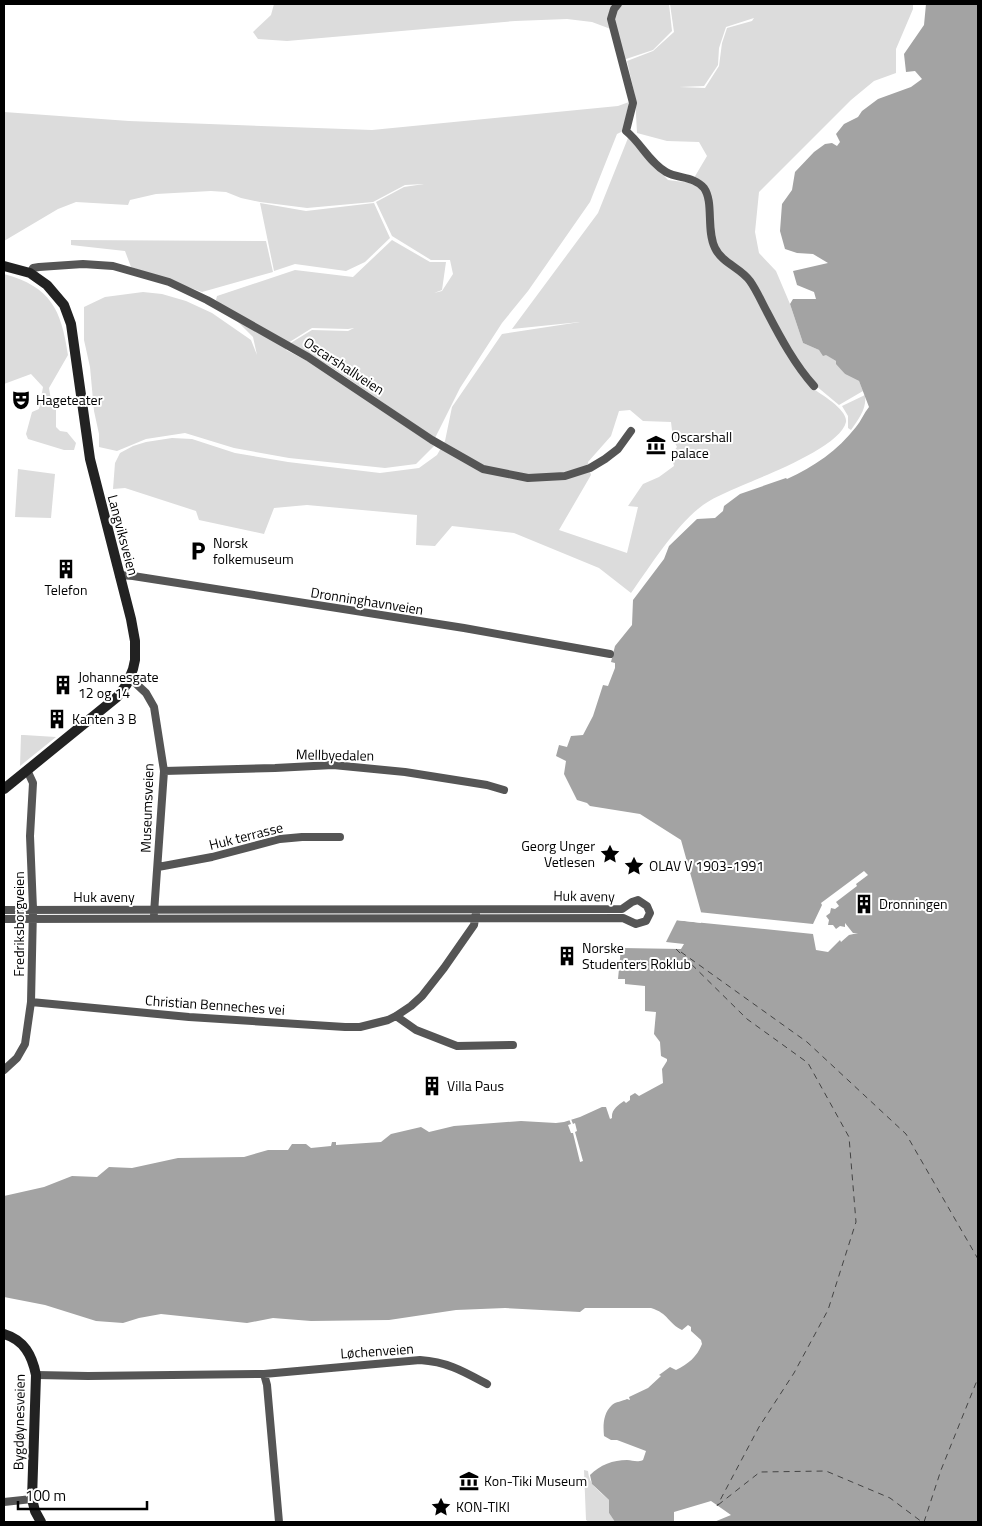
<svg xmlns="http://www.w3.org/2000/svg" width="982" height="1526" viewBox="0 0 982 1526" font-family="'Titillium Web',sans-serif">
<rect width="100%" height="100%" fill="#fff"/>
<path fill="#dcdcdc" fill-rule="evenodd" d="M274 4H669L672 31 653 50 623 60 616 31 592 22 567 19 515 21 287 41 258 39 253 32 271 15Z
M670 4H913V9L896 49V73L874 81 851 100 759 192 755 232 759 253 776 271 790 304 803 343 819 350 836 361 845 374 859 381 863 391 839 405 815 385 812 388C821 394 848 410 846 422 841 446 769 474 748 483 734 489 716 496 703 505 676 525 651 565 631 593L599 568 514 533 452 526 435 546 416 545 417 515 307 505 274 508 264 534 199 520 196 511 125 488 113 489 115 463 120 453 133 446 146 442 172 438 192 439 235 453 288 462 380 473 419 468 437 455 445 441 452 407 502 334 580 322 512 329 598 213 628 138 668 180 691 183 707 156 699 142 667 141 637 133 635 96 627 61 653 51 674 32ZM754 18 752 21 727 28 722 43 719 66 705 88 679 87 704 86 718 65 719 48 726 27ZM630 410 643 421 671 422 673 439 677 447 674 451 671 453 674 466 659 477 643 484 628 506 638 507 627 553 559 530 591 475 588 462 611 436 619 411Z
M629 102 623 131 617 134 590 202 528 291 502 323 460 388 435 438 331 367 289 344 312 330 348 331 354 328 348 329 312 328 288 343 286 350 317 366 434 446 416 464 385 468 289 458 234 448 185 433 146 439 117 451 99 447V434L94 411 90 367 84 340V307L105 297 143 292 162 294 186 301 212 313 251 340 257 355 253 337 216 300 217 296 295 270 353 277 392 240 430 262H446L442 290 434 293 442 291 453 274 450 260H431L392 236 376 202 404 187 424 184 405 185 373 202 307 208 260 202 241 198 226 192 211 191 156 194 130 200 128 205 76 202 58 209 4 241V112L129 121 372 130 618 106Z
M260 203 306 211 374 203 390 238 365 262 346 271 295 264 274 271Z
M71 240 266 241 273 272 202 292 131 267 125 251 71 245Z
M4 274C51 287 61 309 68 355L49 388 51 400 54 401 56 408V427L60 431 67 432 76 443 74 450H64L28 439 26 434 32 412 39 409 43 387 31 374 4 384Z
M865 395C867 408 859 419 851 430L848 428V416L842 406Z
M18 469 55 474 51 518 15 517Z
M21 735H24L56 737 20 766Z
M584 1470 588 1471C589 1485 598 1490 609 1500V1513L615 1522H589L586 1520Z"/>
<path fill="#a3a3a3" d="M926 4H978V1522H714L731 1515 711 1501 674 1512V1522H615L609 1513V1500L592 1484 590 1475C600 1465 613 1460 627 1460 633 1460 636 1463 643 1460L646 1451 617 1440H611L604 1436C603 1426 603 1413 612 1405 615 1402 623 1401 627 1399L630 1400 629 1397 648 1388 661 1376 659 1375 670 1367 676 1370C688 1364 697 1357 702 1344L701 1340 691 1331V1327L688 1325 682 1330C669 1324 668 1313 651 1308H585L580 1312 505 1308 456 1310 389 1320 311 1321 273 1318 247 1323 161 1314 139 1318 123 1323 96 1321 45 1305 4 1297V1196L44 1187 72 1176 97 1177 109 1167 132 1168 178 1158 244 1157 268 1150H288L292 1144H306L311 1148 331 1146 332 1142H336V1145L381 1142 391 1134 421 1127 429 1132 454 1126 521 1121 556 1123 564 1122 580 1117 602 1107H606L610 1119 612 1118C611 1110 618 1105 624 1101L626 1103 630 1100V1096L635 1093 639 1096 663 1083 662 1069 667 1061V1059L661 1056 660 1042 654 1034 656 1012 645 1011V986L625 984V979H618L621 948 681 949 684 944 666 942 677 920 701 923V912L681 840 640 814 590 806 587 803 577 800 564 774 566 761 556 756 559 745 567 747 571 736 583 735 593 716 603 685 608 686 615 668V663L611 662 615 646 632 625 633 600 664 559 669 546 697 519 715 518 723 511 724 506 740 494 786 478 787 479C814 467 838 450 856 427 861 421 864 413 869 407L859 381 845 374 836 364V361L826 355 823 356 819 350 803 343 790 304 793 299H816L814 292 797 285 793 271 828 263 813 254 797 253 785 249 780 231 782 204 792 190 795 172 814 152 825 144 832 143 837 146 840 142 836 134 844 124 858 117 862 111 878 99 911 87 922 79 915 71 906 72 904 54 924 25Z"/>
<path fill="#fff" d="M864 871 868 875 856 884 857 886 836 902 839 906 835 909 831 908 830 913 826 916 829 920 828 925H833L836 929 840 926 845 927V923L853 933H858L849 935 841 942 840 940 828 952 816 950 813 934 674 920 677 918 698 920V912L813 924 822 905 821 903Z
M569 1119H571L573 1124 575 1123 577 1131 575 1132 583 1161 580 1162 573 1133H571L568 1125 571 1124Z"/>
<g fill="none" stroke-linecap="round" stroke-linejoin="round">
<path stroke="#444" stroke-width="1" stroke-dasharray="6 5" stroke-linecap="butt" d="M676 949 747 1019 808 1063 849 1137 856 1222 828 1310 794 1373 759 1427 717 1506
M681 952 807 1042 906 1134 978 1259
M718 1505 760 1472 826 1471 890 1498 922 1522
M924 1522 941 1470 978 1378"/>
<path stroke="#555" stroke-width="8" d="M618 4 614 9 611 19 633 103 626 131C641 143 649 162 666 172 678 179 694 176 704 188 714 202 706 230 715 248 722 263 741 268 750 281 757 291 761 301 767 312 780 337 795 365 814 386
M30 273 33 268 39 267 83 264 113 266 169 282 207 300 308 357 432 440 483 469 528 478 565 476 590 468 605 459 618 449 631 431
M119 575 133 576 464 628 610 654
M130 678 146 693 154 707 164 771 154 913
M164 771 275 768 333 765 405 772 487 785 504 790
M158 867 212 857 280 839 302 837H340
M4 910 622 909 632 902 638 900 647 906 650 913 646 921 636 924 623 918 4 919
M31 1002 189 1017 345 1027H360L388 1020 396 1016 411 1006 422 996 444 968 474 925 476 913
M396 1016 416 1030 457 1046 513 1045
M4 1070 17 1058 25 1044 31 1002 33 909 30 836 33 783 27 770
M264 1374 267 1385 279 1522
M36 1375 88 1376 264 1374 420 1360C448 1362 463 1371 487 1384
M4 1502 32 1499"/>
<path stroke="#222" stroke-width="10" d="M4 266 30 273 47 285 64 305 71 324 90 459 131 619 135 641V660L133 669 127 684 117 697 4 789
M4 1334C24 1340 32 1355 36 1375L32 1499 35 1511 41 1522"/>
</g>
<defs>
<symbol id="theatre-bare" viewBox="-9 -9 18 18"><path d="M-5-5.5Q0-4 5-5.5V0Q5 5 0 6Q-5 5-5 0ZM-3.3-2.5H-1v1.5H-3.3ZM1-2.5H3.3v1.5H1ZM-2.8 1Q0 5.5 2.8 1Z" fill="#000" stroke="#fff" stroke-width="2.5" paint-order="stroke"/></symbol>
<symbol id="museum-bare" viewBox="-9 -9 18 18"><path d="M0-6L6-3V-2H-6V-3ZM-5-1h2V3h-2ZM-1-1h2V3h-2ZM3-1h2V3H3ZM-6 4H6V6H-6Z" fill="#000" stroke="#fff" stroke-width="2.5" paint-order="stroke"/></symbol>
<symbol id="parking-bare" viewBox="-9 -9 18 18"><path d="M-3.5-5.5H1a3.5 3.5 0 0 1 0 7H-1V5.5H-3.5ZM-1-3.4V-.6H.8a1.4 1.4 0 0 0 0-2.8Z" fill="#000" stroke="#fff" stroke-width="2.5" paint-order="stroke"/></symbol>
<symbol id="building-bare" viewBox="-9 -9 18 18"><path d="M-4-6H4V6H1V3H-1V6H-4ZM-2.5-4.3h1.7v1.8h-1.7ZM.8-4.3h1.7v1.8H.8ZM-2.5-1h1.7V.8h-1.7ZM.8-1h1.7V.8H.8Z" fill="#000" stroke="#fff" stroke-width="2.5" paint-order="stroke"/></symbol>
<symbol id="sight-bare" viewBox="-9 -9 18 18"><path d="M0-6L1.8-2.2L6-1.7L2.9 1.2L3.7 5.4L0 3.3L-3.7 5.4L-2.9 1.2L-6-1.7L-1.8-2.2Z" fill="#000" stroke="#fff" stroke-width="2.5" paint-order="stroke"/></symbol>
</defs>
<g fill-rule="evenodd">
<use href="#theatre-bare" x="7" y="386" width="28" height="28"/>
<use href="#museum-bare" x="642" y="431" width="28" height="28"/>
<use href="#parking-bare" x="184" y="537" width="28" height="28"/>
<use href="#building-bare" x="52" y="555" width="28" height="28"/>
<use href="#building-bare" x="49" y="671" width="28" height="28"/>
<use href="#building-bare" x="43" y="705" width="28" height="28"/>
<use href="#sight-bare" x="596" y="840" width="28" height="28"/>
<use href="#sight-bare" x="620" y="852" width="28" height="28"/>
<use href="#building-bare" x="850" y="890" width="28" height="28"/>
<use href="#building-bare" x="553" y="942" width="28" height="28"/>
<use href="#building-bare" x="418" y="1072" width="28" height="28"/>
<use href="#museum-bare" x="455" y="1467" width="28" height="28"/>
<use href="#sight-bare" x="427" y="1493" width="28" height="28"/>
</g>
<g text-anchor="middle" stroke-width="4" stroke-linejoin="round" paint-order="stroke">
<g font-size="14" fill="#000" stroke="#fff">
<text transform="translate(344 366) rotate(33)" y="5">Oscarshallveien</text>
<text transform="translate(123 535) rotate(75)" y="5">Langviksveien</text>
<text transform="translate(367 601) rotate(9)" y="5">Dronninghavnveien</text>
<text transform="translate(335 755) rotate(1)" y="5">Mellbyedalen</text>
<text transform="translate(147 808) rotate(-88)" y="5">Museumsveien</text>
<text transform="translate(246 836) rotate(-14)" y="5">Huk terrasse</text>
<text transform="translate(584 896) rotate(1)" y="5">Huk aveny</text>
<text x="104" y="902">Huk aveny</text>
<text transform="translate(19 924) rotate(-90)" y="5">Fredriksborgveien</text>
<text transform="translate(215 1005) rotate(4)" y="5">Christian Benneches vei</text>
<text transform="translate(377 1351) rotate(-4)" y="5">Løchenveien</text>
<text transform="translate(19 1422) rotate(-89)" y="5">Bygdøynesveien</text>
</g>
<g font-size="14" fill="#000" stroke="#fff" text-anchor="start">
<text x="36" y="405">Hageteater</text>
<text x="671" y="442">Oscarshall<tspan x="671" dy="16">palace</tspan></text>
<text x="213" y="548">Norsk<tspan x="213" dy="16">folkemuseum</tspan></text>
<text x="66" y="595" text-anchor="middle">Telefon</text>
<text x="78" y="682">Johannesgate<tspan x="78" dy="16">12 og 14</tspan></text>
<text x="72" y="724">Kanten 3 B</text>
<text x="595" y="851" text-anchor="end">Georg Unger<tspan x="595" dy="16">Vetlesen</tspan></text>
<text x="649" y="871">OLAV V 1903-1991</text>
<text x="879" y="909">Dronningen</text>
<text x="582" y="953">Norske<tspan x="582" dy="16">Studenters Roklub</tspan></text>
<text x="447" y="1091">Villa Paus</text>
<text x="484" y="1486">Kon-Tiki Museum</text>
<text x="456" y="1512">KON-TIKI</text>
</g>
</g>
<rect width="982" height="1526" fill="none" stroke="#000000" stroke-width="10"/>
<path d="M18 1501v8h129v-8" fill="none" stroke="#000000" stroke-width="2.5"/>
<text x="25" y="1501" font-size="15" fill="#000000" stroke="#ffffff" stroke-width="4" paint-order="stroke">100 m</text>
</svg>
